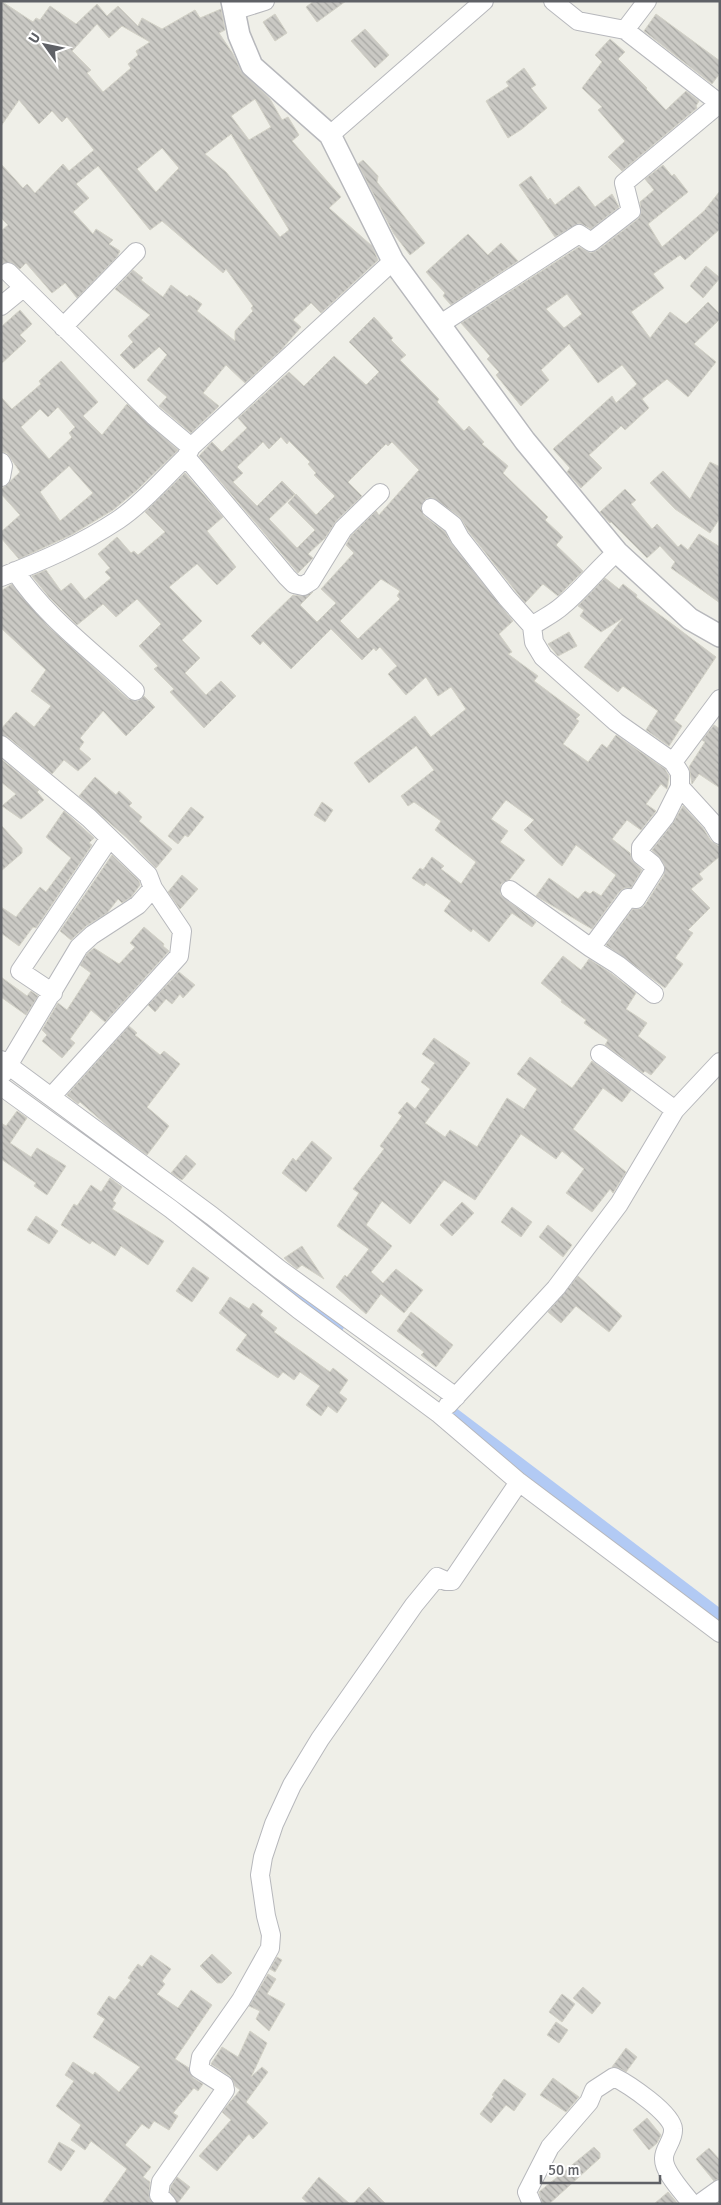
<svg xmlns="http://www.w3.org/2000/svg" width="721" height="2205" viewBox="0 0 721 2205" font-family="Signika,sans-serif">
<defs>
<pattern id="building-back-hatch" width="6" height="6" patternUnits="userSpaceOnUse" patternTransform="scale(1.25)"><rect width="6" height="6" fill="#cac9c4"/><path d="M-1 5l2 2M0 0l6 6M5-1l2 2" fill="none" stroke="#a7a7a3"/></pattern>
</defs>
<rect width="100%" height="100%" fill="#efefe8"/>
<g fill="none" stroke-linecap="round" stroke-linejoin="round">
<path stroke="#b2caf4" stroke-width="16" d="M279 1284 336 1326
M451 1414 720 1618"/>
</g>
<path fill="url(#building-back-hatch)" stroke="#d3d2c7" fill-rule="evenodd" d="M1 1 33 22 36 18 40 20 50 6 76 24 97 4 107 16 118 6 138 26 142 18 162 29 195 10 200 18 221 9 225 30 219 33 233 54 241 71 270 99 282 120 288 117 299 135 292 141 341 197 329 208 372 246 378 260 321 313 311 303 293 320 301 327 281 350 245 383 226 365 203 393 219 406 191 433 159 406 167 397 147 380 167 355 159 347 134 369 120 355 133 342 128 336 150 315 115 289 133 270 143 278 141 280 163 297 171 285 187 297 189 295 202 304 197 311 235 341V331L253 311 251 308 253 306 226 269 223 273 162 221 150 230 98 166 76 184 89 198 73 212 93 234 96 229 113 240 109 244 120 251 117 257 77 298 65 283 52 293 26 263 20 269 11 262 1 264V231L8 225 1 218V164L23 188 27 184 35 193 63 164 69 171 94 150 67 117 62 122 52 111 39 124 19 100 1 126ZM97 24 109 38 122 26 150 42 136 51 138 55 128 64 131 68 103 92 87 73 91 70 72 51ZM255 99 271 127 249 140 231 116ZM231 134 289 230 280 237 226 172 205 154ZM162 148 179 168 156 192 137 169Z
M314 1H346L317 22 306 7Z
M275 14 287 33 275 41 263 22Z
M656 14 720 61V73L712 84 644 31Z
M365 29 389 55 375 68 351 41Z
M610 39 625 52 618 59 647 88 646 89 666 110 686 91 699 101 696 106 697 108 622 171 608 157 625 141 598 110 602 107 582 88 602 62 595 55Z
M524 68 536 85 531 88 547 108 522 129 508 138 486 101 509 86 506 82Z
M363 160 378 176 377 182 425 243 410 255 394 234 358 164Z
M663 165 672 176 674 174 688 192 648 224 662 247 704 211 720 191V229L685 260 680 255 653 274 664 288 631 312 650 338 670 312 686 324 708 302 720 314V319L694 344 716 362 688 397 667 379 642 399 649 408 625 430 621 426 589 455 602 468 581 488 567 472 570 468 553 449 612 396 616 403 637 384 622 365 598 383 569 344 541 370 549 380 521 406 496 375 499 372 487 359 490 356 461 323 579 247 591 253 598 250 638 219 641 214 640 202 654 190 645 179ZM567 294 582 314 564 328 546 309Z
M531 176 548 200 550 198 555 205 579 186 595 207 612 194 619 207 591 229 579 223 555 237 519 185Z
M468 234 488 255 501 243 518 261 451 305 443 296 445 293 426 272Z
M706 266 720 278 703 298 690 286Z
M20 310 32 324 20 335 26 341 1 364V327Z
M374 317 393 338 391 340 406 355 400 360 439 399 437 402 464 431 469 426 484 442 482 444 508 466 503 473 548 517 545 520 563 537 556 545 583 571 558 596 543 584 525 603 469 532 460 517 433 498H427L421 506 424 516 445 532 452 544 513 621 499 634 512 652 508 654 538 676 534 681 580 715 576 719 579 721 563 744 588 762 602 744 607 748 616 735 665 769 669 776 667 789 661 784 646 804 656 811 641 830 627 820 612 839 630 853 632 860 642 870 631 888H624L619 892 592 929 536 896 549 878 578 899 585 891 590 894 593 891 601 896 616 875 576 845 562 866 556 861 524 830 534 820 506 800 491 819 508 831 500 842 525 860 509 880 501 884 500 894 536 922 532 927 512 913 489 942 473 929 471 932 444 911 451 901 426 883 424 886 412 878 420 868 423 870 432 857 444 866 441 869 461 884 476 862 435 830 441 821 414 802 408 806 401 796 434 770 416 746 369 783 354 763 415 716 431 737 466 709 451 687 438 696 426 677 406 695 388 674 397 666 380 647 376 651 374 648 362 660 331 629 291 669 263 641 260 645 251 636 293 595 301 596 313 592 300 605 317 622 336 603 321 589 354 553 346 545 351 536 376 511 379 515 419 470 392 442 388 446 386 444 348 482 362 496 336 521 325 538 308 554 313 558 298 573 199 456 212 442 222 452 247 428 238 418 289 372 304 386 334 356 366 385 379 372 349 342ZM281 437 287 444 289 441 310 462 308 464 316 473 314 475 335 496 316 515 296 494 288 503 315 530 297 548 269 519 295 494 282 481 257 506 233 482 243 473 237 467 263 442 269 449ZM381 579 400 591 397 596 400 599 358 639 340 621Z
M61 361 98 402 83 416 102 435 127 404 178 450 137 490 113 510 71 535 19 559 1 538V532L20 515 1 494V490L20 472 7 453 1 451V397L12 409 41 384 39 381ZM58 407 75 427 69 433 72 437 49 459 21 427 40 409 48 417ZM69 466 93 493 60 521 40 492Z
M710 462 720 467V518L710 533 675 509 650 483 663 471 690 499Z
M185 473 223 517 207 531 236 567 217 585 197 564 169 587 202 621 182 640 200 658 185 673 206 695 221 681 236 696 204 728 170 692 174 689 154 669 158 666 139 646 161 624 137 599 116 617 103 604 77 625 49 597 32 576 46 570 61 591 71 583 85 600 111 578 105 572 110 568 98 554 117 537 131 553 134 551 138 555 165 532 145 512Z
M625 489 636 500 631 504 652 529 657 524 678 547 681 544 688 550 699 534 720 547V603L671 568 675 562 660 546 647 558 611 522 610 523 600 512Z
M605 578 619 589 623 584 637 595 636 597 716 657 674 720 682 726 669 746 646 730 658 711 623 686 618 692 584 667 623 618 601 632 580 616 584 610 578 606Z
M12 584 49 627 128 699 138 701 144 696 155 707 126 736 103 711 80 738 84 742 79 749 91 759 78 771 64 760 52 774 8 737 1 735V729L16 712 34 727 51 706 31 691 46 670 1 628V591Z
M569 632 577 646 558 656 548 644Z
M714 725 720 729V788L699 774 692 784 689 767 705 742 702 740Z
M1 759 39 790 37 792 44 800 21 819 2 806 16 794 1 782Z
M95 777 116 795 119 791 132 803 129 806 142 817 139 821 172 849 156 868 127 838 79 796Z
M322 802 333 810 325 822 314 815Z
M683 806 703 828 711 841 720 847V856L699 874 703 879 691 889 710 908 688 930 693 933 675 958 683 964 665 988 606 945 633 909H640L645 905 664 875V864L652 850 673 823Z
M191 807 204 817 188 837 185 835 178 844 168 836Z
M64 811 94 838 89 843 92 845 36 928 33 927 19 946 1 933V907L16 917 40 887 46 892 71 858 46 837Z
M1 825 22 848V853L1 871Z
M112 855 139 881 140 885 131 897 122 903 118 899 107 913 86 926 71 940 60 931Z
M182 875 198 889 180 909 168 892Z
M144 927 164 944 163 946 169 951 105 1022 91 1010 70 1039 75 1043 62 1058 42 1041 47 1035 42 1030 58 1003 67 1010 91 973 80 965 87 954 94 948 119 964 135 947 130 943Z
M563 956 581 970 589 959 612 974 636 993 626 1009 647 1023 638 1036 666 1057 651 1075 645 1071 643 1073 605 1045 608 1040 584 1023 586 1020 561 1002 562 1000 541 983Z
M179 972 195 985 183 998 180 994 172 1004 166 999 155 1012 148 1005Z
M1 977 27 996 31 991 38 996 26 1015 1 997Z
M129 1026 137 1033 135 1035 160 1055 164 1051 180 1064 147 1107 169 1126 147 1155 110 1128 80 1102 78 1104 67 1095Z
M434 1038 470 1063 425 1123 445 1137 450 1130 477 1147 507 1098 524 1109 537 1089 517 1074 530 1057 572 1088 592 1061 631 1090 622 1102 603 1088 573 1129 626 1172 613 1193 610 1189 592 1212 566 1193 584 1169 562 1151 556 1159 521 1134 475 1200 444 1180 410 1224 382 1201 366 1225 392 1246 371 1272 383 1283 396 1269 423 1290 404 1313 381 1294 366 1314 336 1287 345 1275 347 1277 369 1249 337 1226 359 1193 353 1189 384 1149 380 1146 402 1116 398 1113 407 1102 415 1109 430 1089 421 1082 435 1063 422 1054Z
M17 1111 27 1118 10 1143 31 1157 37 1148 66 1166 47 1195 34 1186 36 1183 1 1159V1123L6 1126Z
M312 1141 332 1158 306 1192 282 1173 293 1158 296 1161Z
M186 1155 196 1164 182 1180 171 1173Z
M110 1178 122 1187 113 1201 116 1203 112 1209 164 1241 148 1265 121 1246 115 1256 92 1241 90 1244 61 1225 74 1204 77 1206 91 1185 101 1192Z
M462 1202 474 1213 452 1236 440 1225Z
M512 1207 532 1222 521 1237 501 1222Z
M36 1216 58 1231 49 1244 27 1230Z
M548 1225 572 1245 563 1257 539 1237Z
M302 1246 324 1279 302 1265 297 1269 287 1261 284 1258Z
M193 1267 209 1278 192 1302 176 1291Z
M578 1276 622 1316 609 1332 576 1306 561 1323 548 1312Z
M230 1297 249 1309 253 1303 263 1311 260 1315 277 1328 274 1332 330 1372 333 1368 348 1380 339 1393 347 1399 337 1413 328 1406 321 1416 306 1405 320 1386 300 1372 294 1380 283 1372 278 1378 236 1350 247 1335 219 1313Z
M411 1312 453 1345 436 1367 421 1355 424 1352 397 1331Z
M212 1954 232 1973 222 1983H217L200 1966Z
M151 1955 171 1969 162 1981 165 1984 157 1994 178 2008 191 1990 212 2005 175 2059 189 2068 193 2078 203 2084 198 2091 194 2088 173 2113 178 2116 169 2130 154 2121 149 2129 142 2124 125 2145 151 2167 143 2177 150 2182 149 2198 153 2204H102L127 2169 91 2141 85 2150 71 2140 81 2125 56 2106 74 2081 65 2075 73 2062 93 2075 95 2072 119 2092 140 2067 93 2037 105 2019 97 2014 109 1996 115 2000 131 1980 128 1978 138 1964 142 1967Z
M277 1957 282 1960 275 1972 270 1969Z
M268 1974 276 1979 267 1994 285 2004 269 2031 256 2019 260 2011 249 2006Z
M583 1987 601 2003 592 2014 573 1998Z
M562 1994 575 2004 562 2022 549 2012Z
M556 2022 568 2030 559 2043 547 2035Z
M250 2031 267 2043 251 2077 262 2067 268 2072 246 2102 268 2123 253 2139 249 2134 217 2171 199 2156 231 2120 222 2112 240 2090 235 2086 230 2076 211 2064 222 2047 238 2057Z
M626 2048 637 2057 626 2072 619 2068 612 2067Z
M553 2078 579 2097 566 2112 540 2095Z
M504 2079 526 2094 514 2111 506 2105 491 2123 480 2114 494 2096 492 2095Z
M647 2118 661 2135 657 2143 649 2150 633 2130Z
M59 2142 75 2151 61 2171 48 2162Z
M594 2147 600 2153V2158L549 2204H542L539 2192Z
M709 2148 720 2160V2178L714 2181 696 2159Z
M177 2177 190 2187 177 2204 170 2192 171 2186Z
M319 2177 350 2204H309L302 2198Z
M369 2187 386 2204H353Z
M668 2192 678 2204H654Z"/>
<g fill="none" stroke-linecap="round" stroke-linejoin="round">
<defs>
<path id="minor" d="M553 1 578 21 625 30 647 1
M233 11 265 1
M625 30 719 103
M330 135 484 1
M8 272 154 416 191 447
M1 306 23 288
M439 325 579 234 591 242 631 211 624 183 720 103
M63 327 136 252
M186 457 287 577 294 584 303 586 311 581 343 529 380 493
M1 462 3 466 1 477
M431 508 453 525 460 538 507 598 532 626C542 619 553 614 562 606 582 590 597 569 617 552
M15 571C47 619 94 652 135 691
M1 577C42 561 82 544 118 520 143 503 164 478 186 457L191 447 393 261
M532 626 534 642 543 657 616 722 673 762 680 773V787L712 822 720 835
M1 745 89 818 148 875 153 888 182 931 179 956 51 1097
M673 762 720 699
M510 890 591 948
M53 993 20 971 109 839
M654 994 618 965 591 948 628 898 636 899 655 869 652 864 641 855V847L665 817 680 787
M600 1054 675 1110
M1 1060 212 1216 279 1269 456 1397
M3 1074 79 947 92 935 138 905 153 888
M1 1086 171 1209 298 1309 438 1413 519 1482 720 1633
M448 1405 556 1288 619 1204 675 1110 720 1062
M167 2204 159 2195 161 2182 225 2090 224 2085 199 2069 201 2057 241 2000 270 1948 271 1935 266 1916 260 1875 263 1857 274 1824 292 1785 320 1739 414 1605 437 1577 446 1581H452L519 1482
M532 2204 527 2192 550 2147 589 2102 594 2090 614 2077C628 2084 672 2113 673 2129 674 2140 664 2148 664 2158 663 2172 684 2193 692 2204
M699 2204 720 2189"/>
<path id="tertiary" d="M232 1 239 35 252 66 330 135 393 261 525 441 617 552 690 619 720 636"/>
</defs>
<use href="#minor" stroke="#b7b8bc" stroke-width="20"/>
<use href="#tertiary" stroke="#b7b8bc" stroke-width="24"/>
<use href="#minor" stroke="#fff" stroke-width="18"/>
<use href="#tertiary" stroke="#fff" stroke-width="21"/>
</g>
<rect width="721" height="2205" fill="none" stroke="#5f6166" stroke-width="5"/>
<g transform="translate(45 45) rotate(303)" stroke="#ffffff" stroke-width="4" paint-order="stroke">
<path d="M0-4L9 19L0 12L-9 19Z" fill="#5f6166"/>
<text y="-8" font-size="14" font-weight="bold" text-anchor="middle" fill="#5f6166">U</text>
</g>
<path d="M541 2175v8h119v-8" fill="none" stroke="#5f6166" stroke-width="2.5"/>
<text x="548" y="2175" font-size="15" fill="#5f6166" stroke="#ffffff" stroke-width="4" paint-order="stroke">50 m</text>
</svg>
